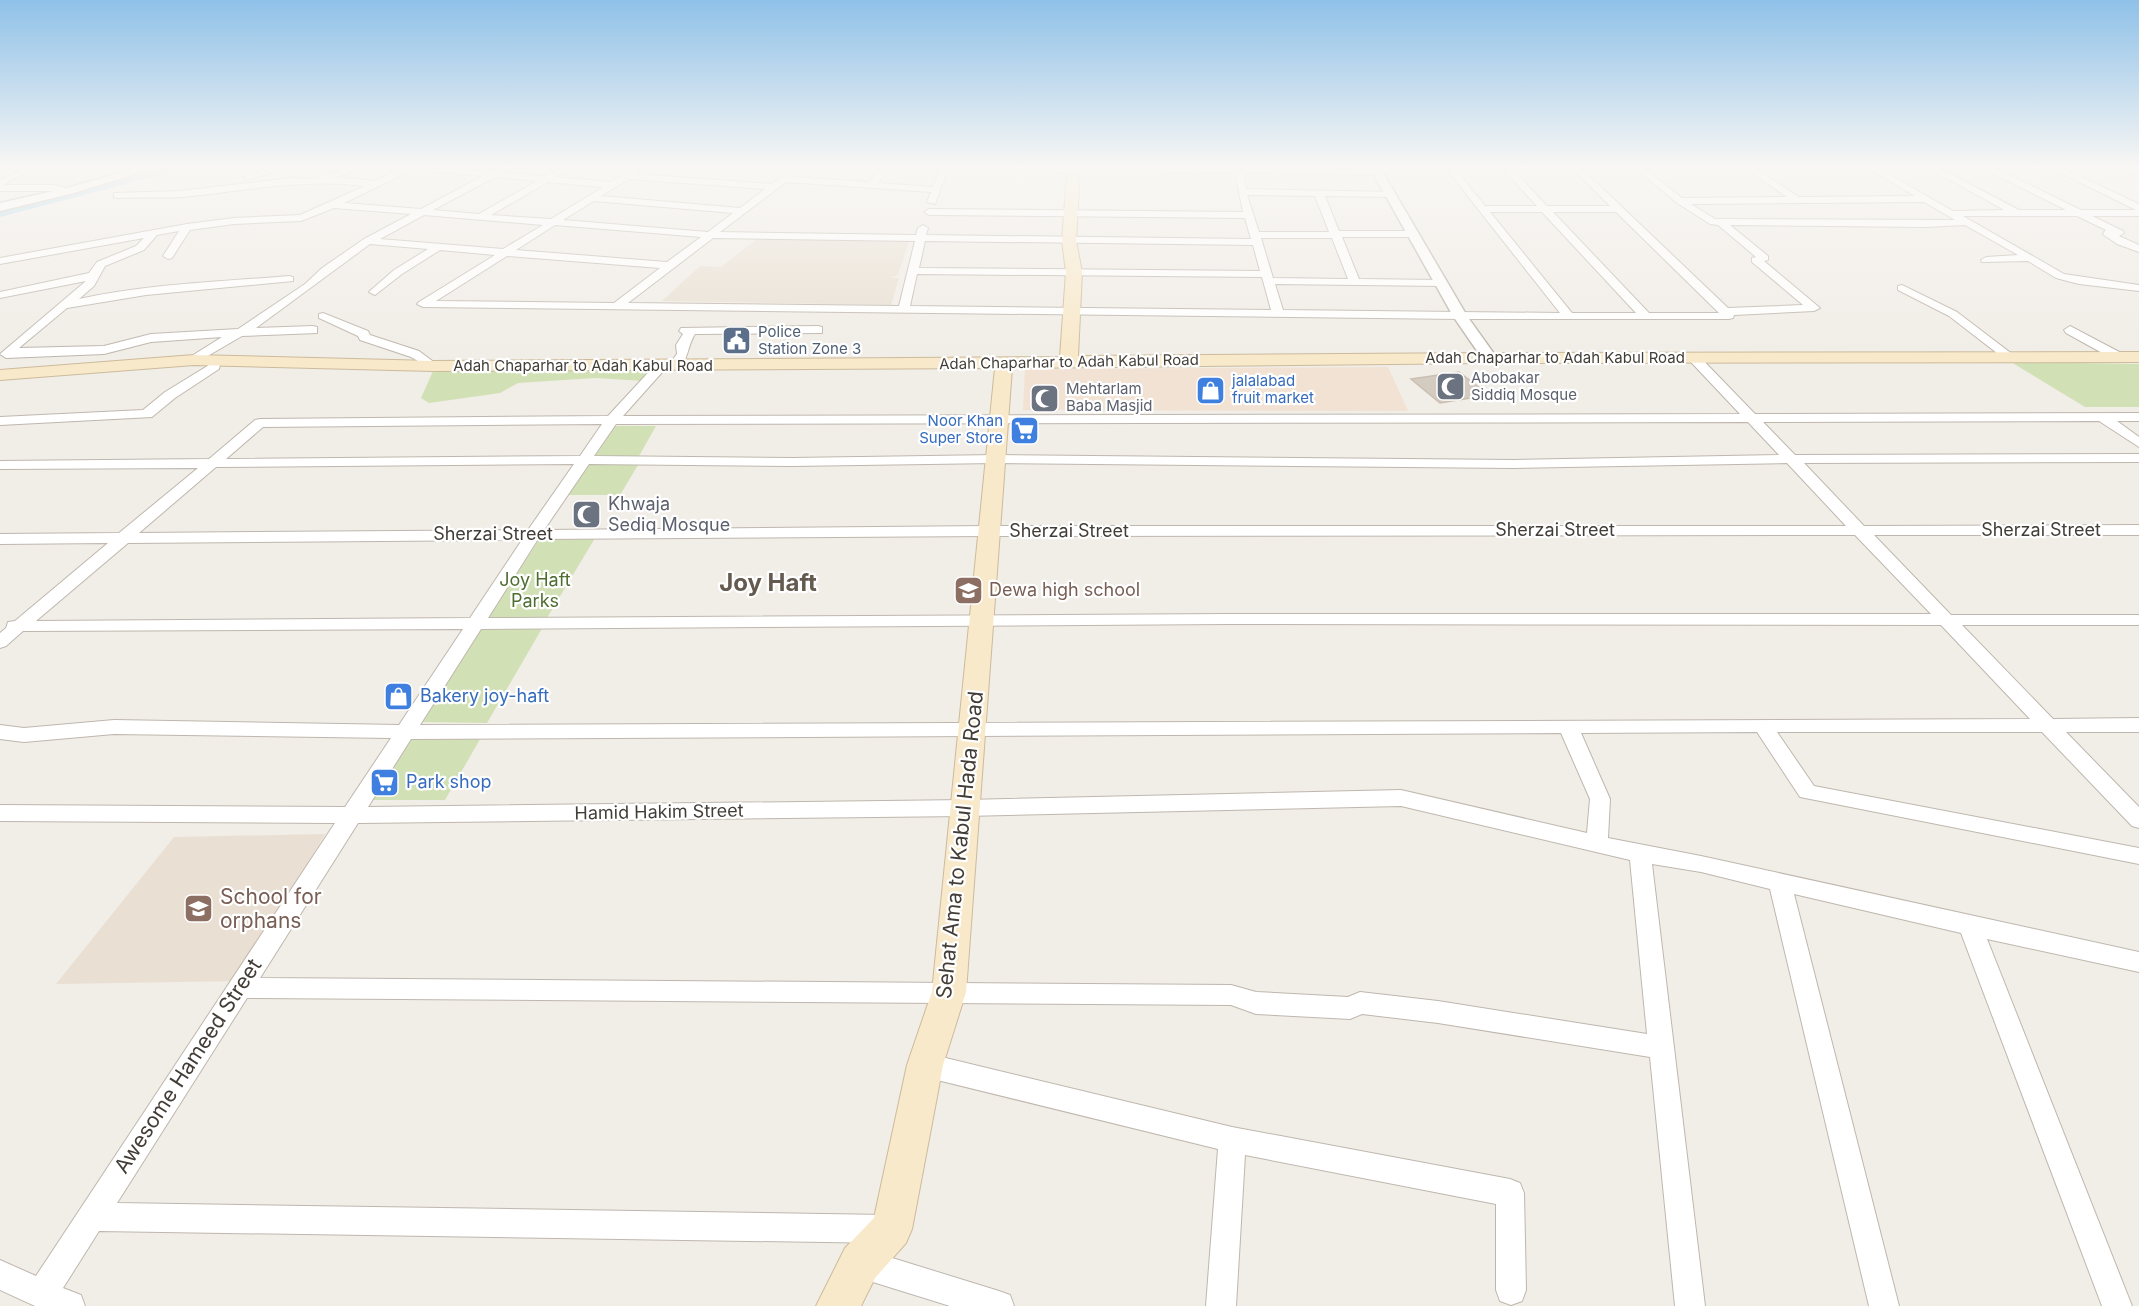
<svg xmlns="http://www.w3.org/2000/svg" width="2139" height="1306" viewBox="0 0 2139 1306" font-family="Inter,sans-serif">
<rect width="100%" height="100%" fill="#f1ede7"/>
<path fill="#f1e2d4" d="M1388 367 1408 411 1023 410 1025 369Z"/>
<path fill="#e9e0d3" d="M759 237 909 241 898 275 890 278H899L891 305 662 301 700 266 721 267Z
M325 834 241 981 56 984 174 837Z"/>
<path fill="#d1e1b5" d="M2011 362 2139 364V407H2085Z
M434 369H653L644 381 595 378 518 383 500 393 429 403 421 398Z
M615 426H656L639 456H595Z
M588 465H638L620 495H568Z
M541 537 595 538 547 618H487Z
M484 624 544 625 487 723 421 722Z
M413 734H483L445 800H370Z"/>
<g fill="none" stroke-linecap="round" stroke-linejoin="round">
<path fill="#aad4e7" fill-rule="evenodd" d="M162 166H185L183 169 0 217V207Z"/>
</g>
<path fill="#d4cbc1" stroke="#cbbfb2" stroke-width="1.5" d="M1459 372 1489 395 1440 403 1411 379Z"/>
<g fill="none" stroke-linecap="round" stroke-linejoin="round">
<defs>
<path id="minor" d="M29 166H40L2 185H56L75 191 70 194 56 191H0V180Z
M282 166H296L247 180 243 177Z
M354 166H367L336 177 374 181 406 166 492 172 503 166H513L503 173 545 176 564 166H574L556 177 611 182 637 166H647L636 174 772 184 790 170 772 169 768 166H805L792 177 869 182 882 166H890L878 183 933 187 941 166H949L935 204 927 202 931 192 786 182 720 232 916 235 918 228 923 225 928 228 926 235 1251 239 1245 218 929 215 924 212 929 209 1243 212 1235 173 1071 171 1070 169 1074 166 1234 168V166H1242L1243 168 1378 169 1381 170V174L1244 173 1246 189 1393 192 1395 194 1390 197 1325 196 1339 231H1413L1418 234 1413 237H1342L1359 279 1442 280 1447 283 1442 286 1275 284 1283 310 1560 313 1444 166H1453L1485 206H1537L1500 166H1509L1547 206H1610L1570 166H1579L1728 308 1803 305 1752 262V258L1756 257 1718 225 1710 224 1677 203 1633 166H1642L1682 198 1787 197 1742 166H1752L1799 197 1915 196 1864 166H1874L1953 211 2004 210 1925 166H1935L2019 210H2066L1990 172V168L1993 167 2081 210H2136L2047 166H2058L2139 204V216H2092L2123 231 2124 233 2119 236 2139 245V252L2117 244 2104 235 2103 233 2106 230 2077 216H1963L2064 274 2139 285V291L2079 284 2056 278 2028 261 1982 262 1981 260 1986 257 2018 255 1965 225 1926 227 1730 225 1768 256V260L1764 261 1820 308 1814 311 1734 315 1733 318 1729 319H1460L423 307 417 304 419 302 495 255 440 250 402 274 375 295 369 292 371 290 394 270 428 249 370 244 256 328 313 326 317 327V333L242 336 194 364 188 360 190 357 222 337 151 342 104 354 6 358 0 354 86 281 0 298V292L89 273 97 262 136 246 144 238 0 264V258L187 224 234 218 300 215 365 186C304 178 244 191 182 197 160 198 138 197 117 198L114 197V193L180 191 293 178 319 179 320 176ZM412 170 483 176 421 209 344 203ZM495 177 537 181 479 214 433 210ZM629 179 765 189 740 208 601 196ZM548 182 603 187 551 219 491 215ZM1247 195 1315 196 1329 232H1259ZM594 201 733 213 708 232 563 220ZM1924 202 1955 220 1715 219 1691 204ZM334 208 411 214 364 239 322 268 305 284 238 329 151 334 104 346 19 348 67 308 146 295 293 281V277L289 276C219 282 148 284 79 299L94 286 105 266 144 250 157 235 179 231 163 256 168 259 172 258 190 230 234 224 301 221ZM1490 212H1542L1636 313H1572ZM1553 212H1616L1719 313H1649ZM424 215 543 225 503 249 380 239ZM555 225 701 237 667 262 516 250ZM713 238 915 241 899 306 628 303ZM1261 238H1332L1348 279 1273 278ZM925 241 1253 245 1260 271 919 268ZM507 256 660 268 614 303 436 301ZM917 274 1262 277 1271 310 910 306Z
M1693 166H1703L1706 169 1702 172Z
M2113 166 2139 168V174L2127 173Z
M1902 285 1957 312 2016 357 2010 361 2006 360 1949 316 1898 290V286Z
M323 313 368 331 370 335 419 351 439 366 433 370 411 357 360 340 358 336 319 318V314Z
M818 326 822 327V333L695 334C688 345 689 354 682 365L665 369 623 416 1740 414 1689 360 1687 357 1689 354H1697L1755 414 2139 413V421H2117L2139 437V447L2099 421 1763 422 1795 455 2139 454V462L1804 463 1864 526 2139 525V535H1874L1951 615H2139V625H1962L2053 719 2139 718V732H2066L2139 807V828L2132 826 2042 732H1777L1814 786 2139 848V864L1800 797 1757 732 1581 733 1610 799 1608 838 1701 856 2139 952V972L1987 939 2132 1306H2102L1961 933 1794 894 1899 1306H1869L1770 889 1701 872 1652 864 1705 1306H1675L1650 1057 1438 1023 1362 1014 1350 1019 1256 1014 1231 1005 247 998 117 1203 887 1215 897 1219 901 1229 897 1239 887 1243 99 1231 63 1288 81 1295 85 1306H35L0 1290V1260L36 1276 335 823 0 821V805L345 807 391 738 114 734 24 742 0 739V725L24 728 114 720 399 725 463 629 23 631 6 646 0 648V633L6 628 8 622 15 621 108 543 0 544V534L119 533 198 468 0 469V461L209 459 255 420 260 419 608 416 657 363 673 359 677 354 676 345 683 334 679 331 681 328ZM1748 422 1779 455 1514 460 996 455 792 458 594 456 616 424ZM602 424 580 456 226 459 263 427ZM996 463 1514 468 1787 463 1846 526H989L544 530 589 464 792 466ZM574 464 528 530 139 533 216 467ZM1855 535 1931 614H1227L488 618 538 539 989 536ZM522 540 470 618 36 621 128 543ZM1227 624 1941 625 2030 719 420 725 481 629ZM1561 733 1590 799 1587 833 1401 790 966 800 368 807 411 739ZM1401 806 1630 860 1647 1034 1438 1001 1360 992 1348 997 1256 992 1231 985 260 978 358 823 966 816Z
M2070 326 2123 354 2125 357 2119 361 2115 360 2066 333 2064 330Z
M215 356 221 360 219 369 175 398 152 417 0 425V417L143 410 165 392 209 365 211 357Z
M925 1053 1232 1127 1510 1179 1520 1183 1524 1193 1526 1290 1522 1301 1511 1305 1500 1301 1496 1290V1204L1245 1155 1236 1306H1206L1218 1149 925 1077 916 1073 912 1065 916 1057Z
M860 1248 999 1291 1010 1295 1014 1306H950L860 1278 850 1273 845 1263 850 1253Z"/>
<path id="tertiary" d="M144 166H160L74 193 0 211V203L67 188Z
M1369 166H1379L1467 316 1497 358 1494 361H1484L1453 316Z"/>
<path id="secondary" d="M1020 166H1076L1080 169 1076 241 1082 272 1078 356 1489 353 2139 352V362L1489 363 1012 368 966 992 943 1065 912 1229 906 1243 875 1278 861 1306H816L845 1248 874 1218 907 1065 932 992 995 368 433 371 194 365 0 380V370L194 355 433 361 1060 357 1066 272 1062 241 1067 173 1025 172 1021 171Z"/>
</defs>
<use href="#minor" stroke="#bfb7ae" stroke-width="2"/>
<use href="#tertiary" stroke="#bfb7ae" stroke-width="3"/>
<use href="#secondary" stroke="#ccbb9c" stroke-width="2"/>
<use href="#minor" fill="#fff" fill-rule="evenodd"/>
<use href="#tertiary" fill="#fff" fill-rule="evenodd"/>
<use href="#secondary" fill="#f8e9cb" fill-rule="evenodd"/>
</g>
<linearGradient id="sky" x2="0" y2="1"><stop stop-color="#8fc1e8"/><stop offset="0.48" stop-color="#f9f7f4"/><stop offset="1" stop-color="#f9f7f4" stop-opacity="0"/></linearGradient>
<rect width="2139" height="349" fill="url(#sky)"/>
<defs>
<symbol id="civic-square" viewBox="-11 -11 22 22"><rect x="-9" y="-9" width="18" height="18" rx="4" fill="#5c6f8a" stroke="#fff"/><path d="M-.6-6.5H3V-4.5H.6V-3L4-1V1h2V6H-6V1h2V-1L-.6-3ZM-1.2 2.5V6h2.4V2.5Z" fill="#fff"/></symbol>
<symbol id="mosque-square" viewBox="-11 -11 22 22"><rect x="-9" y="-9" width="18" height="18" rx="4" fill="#6b7280" stroke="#fff"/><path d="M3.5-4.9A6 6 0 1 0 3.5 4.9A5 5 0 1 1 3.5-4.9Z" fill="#fff"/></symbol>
<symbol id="shop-square" viewBox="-11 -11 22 22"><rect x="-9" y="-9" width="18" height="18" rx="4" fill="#3f7fe0" stroke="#fff"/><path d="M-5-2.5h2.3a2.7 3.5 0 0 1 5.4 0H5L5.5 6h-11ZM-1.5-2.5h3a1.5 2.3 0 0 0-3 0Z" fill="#fff"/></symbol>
<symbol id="supermarket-square" viewBox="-11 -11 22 22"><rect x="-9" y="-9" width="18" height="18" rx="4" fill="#3f7fe0" stroke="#fff"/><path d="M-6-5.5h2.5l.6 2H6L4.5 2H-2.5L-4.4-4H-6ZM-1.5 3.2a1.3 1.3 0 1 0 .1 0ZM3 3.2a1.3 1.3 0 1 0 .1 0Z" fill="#fff"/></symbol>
<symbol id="school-square" viewBox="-11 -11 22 22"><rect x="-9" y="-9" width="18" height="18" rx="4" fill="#8d6e63" stroke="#fff"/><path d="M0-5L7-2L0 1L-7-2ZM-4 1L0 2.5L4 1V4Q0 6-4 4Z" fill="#fff"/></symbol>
</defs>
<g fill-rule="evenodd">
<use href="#civic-square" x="720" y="324" width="33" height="33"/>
<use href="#mosque-square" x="1434" y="370" width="33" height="33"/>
<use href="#shop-square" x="1194" y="374" width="33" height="33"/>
<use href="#mosque-square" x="1028" y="382" width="33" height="33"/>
<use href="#supermarket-square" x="1008" y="414" width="33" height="33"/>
<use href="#mosque-square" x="570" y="498" width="33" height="33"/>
<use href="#school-square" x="952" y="574" width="33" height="33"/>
<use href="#shop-square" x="382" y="680" width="33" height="33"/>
<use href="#supermarket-square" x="368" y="766" width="33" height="33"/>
<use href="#school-square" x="182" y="892" width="33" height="33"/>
</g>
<g text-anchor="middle" stroke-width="4.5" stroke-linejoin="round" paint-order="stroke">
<g font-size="15" fill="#4e5e75" stroke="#fff" text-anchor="start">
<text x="758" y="337">Police<tspan x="758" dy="17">Station Zone 3</tspan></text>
</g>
<g font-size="15" fill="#433d37" stroke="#fff">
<text x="1555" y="363">Adah Chaparhar to Adah Kabul Road</text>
<text transform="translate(1069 362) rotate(-1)" y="5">Adah Chaparhar to Adah Kabul Road</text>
<text x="583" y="371">Adah Chaparhar to Adah Kabul Road</text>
</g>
<g font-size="15" fill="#5b616d" stroke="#fff" text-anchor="start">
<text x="1471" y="383">Abobakar<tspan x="1471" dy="17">Siddiq Mosque</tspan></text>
<text x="1066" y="394">Mehtarlam<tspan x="1066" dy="17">Baba Masjid</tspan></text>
</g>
<g font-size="15" fill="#366cbe" stroke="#fff" text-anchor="start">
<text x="1232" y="386">jalalabad<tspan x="1232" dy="17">fruit market</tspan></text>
<text x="1003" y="426" text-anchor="end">Noor Khan<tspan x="1003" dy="17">Super Store</tspan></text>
</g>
<g font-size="18" fill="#5b616d" stroke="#fff" text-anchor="start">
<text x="608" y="510">Khwaja<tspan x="608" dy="21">Sediq Mosque</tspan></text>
</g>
<g font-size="18" fill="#433d37" stroke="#fff">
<text x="1555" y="536">Sherzai Street</text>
<text x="2041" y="536">Sherzai Street</text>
<text x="1069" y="537">Sherzai Street</text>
<text x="493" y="540">Sherzai Street</text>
<text transform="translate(659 812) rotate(-1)" y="6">Hamid Hakim Street</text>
</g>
<g font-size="18" fill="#4e6e31" stroke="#fff">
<text x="535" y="586">Joy Haft<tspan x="535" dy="21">Parks</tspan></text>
</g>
<g font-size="18" fill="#785e54" stroke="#fff" text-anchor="start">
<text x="989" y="596">Dewa high school</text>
</g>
<g font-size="18" fill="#366cbe" stroke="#fff" text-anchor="start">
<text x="420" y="702">Bakery joy-haft</text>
<text x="406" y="788">Park shop</text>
</g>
<g font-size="21" fill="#433d37" stroke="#fff">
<text transform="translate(960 845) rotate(-84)" y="7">Sehat Ama to Kabul Hada Road</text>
<text transform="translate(188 1066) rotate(-57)" y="7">Awesome Hameed Street</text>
</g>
<g font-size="21" fill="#785e54" stroke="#fff" text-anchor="start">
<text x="220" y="904">School for<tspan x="220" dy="24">orphans</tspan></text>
</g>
<g font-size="24" font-weight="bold" fill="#655a4f" stroke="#fff">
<text x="768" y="591">Joy Haft</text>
</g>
</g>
</svg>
